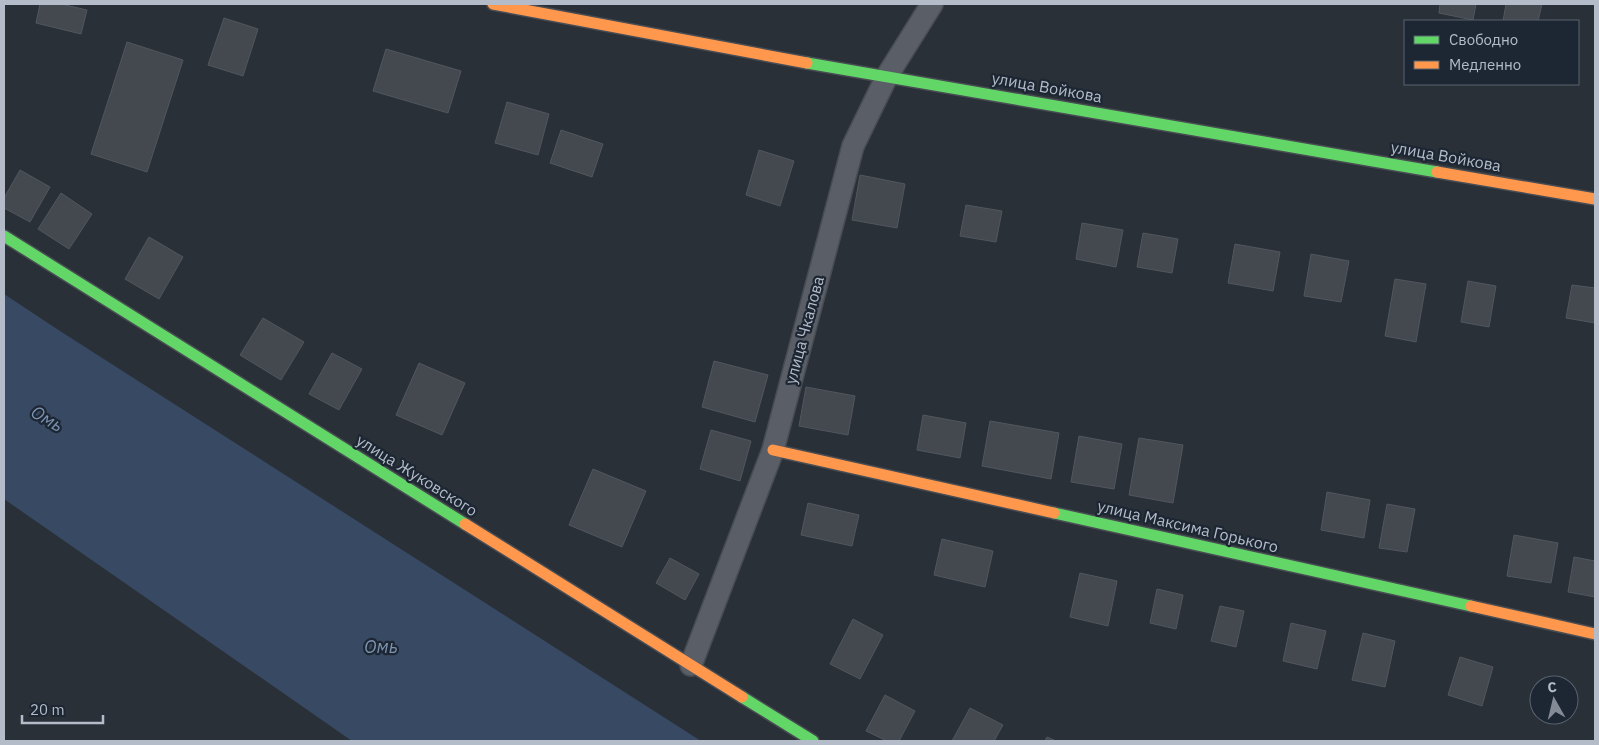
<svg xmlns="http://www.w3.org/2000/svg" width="1599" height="745" viewBox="0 0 1599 745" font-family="'IBM Plex Sans',sans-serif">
<rect width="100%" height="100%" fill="#2a3038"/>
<path fill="#384963" d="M4 294 60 331 701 741H352L4 499Z"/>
<path fill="#444950" stroke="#52575f" d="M40 4H61L87 10 81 34 36 23Z
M1440 4H1476L1473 20 1439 13Z
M1506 4H1542L1538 21H1503Z
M224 18 258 29 243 76 208 65Z
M127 42 183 60 147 172 91 154Z
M386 49 461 71 448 113 373 91Z
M507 102 549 114 538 155 495 143Z
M561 130 603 144 592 177 550 163Z
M759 150 794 161 780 206 746 195Z
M20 170 50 187 30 222 4 208V198Z
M860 175 905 184 897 228 852 220Z
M61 193 92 214 69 249 38 229Z
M966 205 1002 211 996 242 960 236Z
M1082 223 1123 230 1116 267 1076 259Z
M1143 233 1178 239 1172 273 1137 267Z
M149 237 183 257 159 299 125 279Z
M1235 244 1280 252 1273 291 1228 283Z
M1311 254 1349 261 1341 302 1304 296Z
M1395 279 1426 284 1416 342 1385 336Z
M1468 281 1496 286 1489 327 1461 322Z
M1572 285 1595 288V323L1566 318Z
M263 318 304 342 281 380 240 355Z
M332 353 362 369 339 410 309 394Z
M714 361 768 375 755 422 702 407Z
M419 363 465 383 442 435 396 415Z
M806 387 855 396 848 435 799 426Z
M923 415 966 423 960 458 917 450Z
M990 421 1059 433 1051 479 982 466Z
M711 430 751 441 740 481 700 469Z
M1079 436 1122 444 1114 489 1071 482Z
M1139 438 1183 445 1173 503 1129 495Z
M593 469 646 491 622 547 569 525Z
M1327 492 1370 500 1364 538 1321 530Z
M808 503 859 515 852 546 801 535Z
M1387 504 1415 509 1407 552 1379 548Z
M1514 535 1558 543 1551 583 1507 576Z
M942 539 993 551 985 587 934 575Z
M1574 557 1595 561V597L1568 592Z
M670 558 699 574 685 600 656 583Z
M1080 573 1117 581 1108 626 1070 617Z
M1157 589 1183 595 1176 629 1150 623Z
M1220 606 1244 611 1236 647 1211 641Z
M853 619 883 635 860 679 830 664Z
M1291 623 1326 631 1317 669 1283 661Z
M1363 633 1395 641 1385 687 1352 680Z
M1460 657 1493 667 1482 706 1448 695Z
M885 695 915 711 899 741H887L866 731Z
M970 708 1003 725 994 741H952Z
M1047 737 1056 741H1045Z"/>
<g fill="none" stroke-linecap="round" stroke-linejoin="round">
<defs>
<path id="street" d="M691 665 773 450 853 146 887 76 932 4"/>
<path id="fast" d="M807 63 1437 172
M4 236 465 524
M1054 513 1471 606
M742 697 813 741"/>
<path id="slow" d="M493 4 807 63
M1437 172 1595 199
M773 450 1054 513
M465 524 742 697
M1471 606 1595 634"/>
</defs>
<use href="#street" stroke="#484c53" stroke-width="24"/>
<use href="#fast" stroke="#484c53" stroke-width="14"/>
<use href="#slow" stroke="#484c53" stroke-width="14"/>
<use href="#street" stroke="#5a5e66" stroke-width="21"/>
<use href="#fast" stroke="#63d668" stroke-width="11"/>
<use href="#slow" stroke="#ff974d" stroke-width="11"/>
</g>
<g text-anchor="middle" stroke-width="4.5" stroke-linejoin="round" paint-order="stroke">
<g font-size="16" fill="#b4bcc9" stroke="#1d2633">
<text transform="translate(1047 87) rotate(10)" y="6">улица Войкова</text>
<text transform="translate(1446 156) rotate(10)" y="6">улица Войкова</text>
<text transform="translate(804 330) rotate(-75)" y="6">улица Чкалова</text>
<text transform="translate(417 475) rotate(32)" y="6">улица Жуковского</text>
<text transform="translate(1188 526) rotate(13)" y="6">улица Максима Горького</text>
</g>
<g font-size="18" font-style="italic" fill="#7c92b1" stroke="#1d2633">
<text transform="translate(47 419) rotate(31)" y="6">Омь</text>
<text x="381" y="653">Омь</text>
</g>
</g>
<rect width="1599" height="745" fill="none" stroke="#b4bcc9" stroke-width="10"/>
<rect x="1404" y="20" width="175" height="65" fill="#1d2633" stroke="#59626f"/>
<rect x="1414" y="36" width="25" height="8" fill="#63d668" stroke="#59626f"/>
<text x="1449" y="45" font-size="15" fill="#b4bcc9">Свободно</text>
<rect x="1414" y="61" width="25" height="8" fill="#ff974d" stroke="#59626f"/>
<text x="1449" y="70" font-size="15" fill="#b4bcc9">Медленно</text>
<g transform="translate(1554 700) rotate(352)"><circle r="24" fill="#1d2633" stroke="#59626f"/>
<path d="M0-4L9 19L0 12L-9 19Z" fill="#848b96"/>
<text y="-8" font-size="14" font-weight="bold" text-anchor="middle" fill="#b4bcc9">С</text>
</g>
<path d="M22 715v8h81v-8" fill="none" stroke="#b4bcc9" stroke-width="2.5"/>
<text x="30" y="715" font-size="15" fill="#b4bcc9" stroke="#1d2633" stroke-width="4" paint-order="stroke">20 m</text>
</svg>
